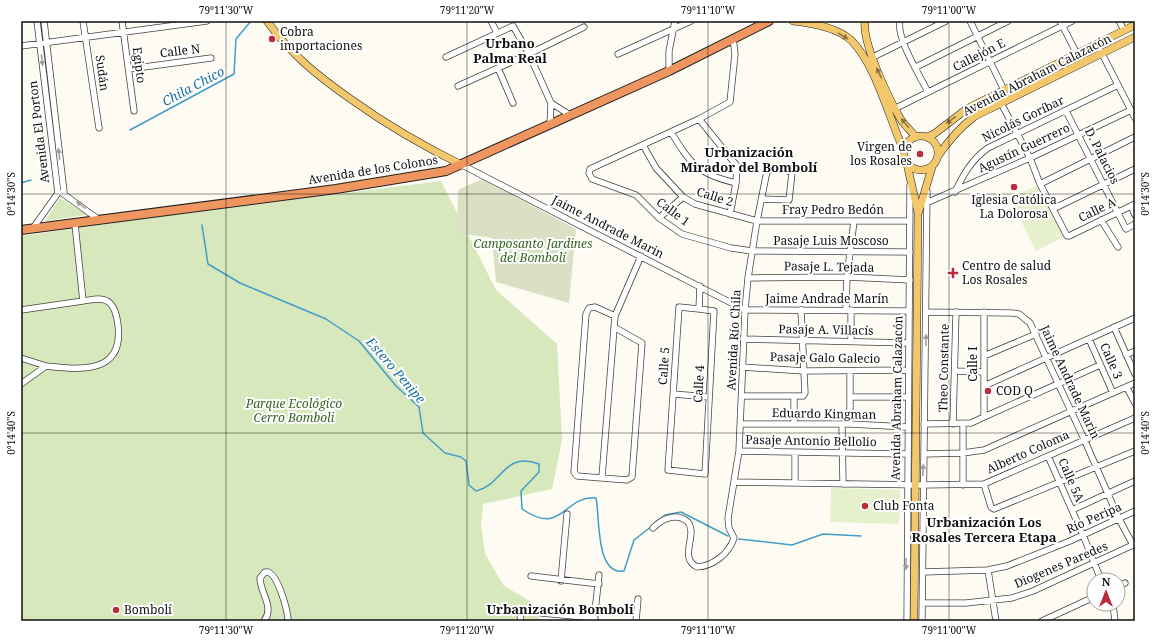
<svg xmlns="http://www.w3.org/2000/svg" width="1156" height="642" viewBox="0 0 1156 642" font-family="'Noto Serif',serif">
<rect width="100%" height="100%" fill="#fefbf2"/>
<path fill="#d6e8bc" d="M441 181 496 290 557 344 562 440 552 489 483 504 481 525 485 554 504 586 530 601 541 621H21V236L141 219Z
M60 198 87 215 45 221Z"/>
<path fill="#d9e0c3" d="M482 179 576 229 569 303 496 282 492 238 457 233 458 190Z"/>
<path fill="#e7f0cd" d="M1038 185 1064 237 1036 251 1010 199Z
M831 488 900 490 899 524 830 522Z"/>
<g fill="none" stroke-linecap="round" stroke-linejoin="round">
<path stroke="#429dc9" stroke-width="1.5" d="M130 130 234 74 236 39 251 21
M21 183 31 180
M202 225 208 264 240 283 326 319 359 341 396 386 419 407 423 433 445 453 461 457 466 461 469 485 476 491C503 485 503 451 539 464V472L521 491 522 509C563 537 563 495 596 498 600 515 595 576 624 571L634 540 652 526
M656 522 665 515 681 512 728 536
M739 539 792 545 823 534 861 536"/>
<defs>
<path id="minor" d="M44 21 64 192
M83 21 99 128
M122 21 134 111
M491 21 497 33
M900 21C896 38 920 76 928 92
M970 21 1004 90
M1060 21 1077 54
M1119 21 1124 30
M733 38 735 54 730 102 699 119 590 169 589 173 592 179 636 195 659 218 682 234 731 248 752 251 910 252
M1097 44 1135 118
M21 46 207 21
M618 54 691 21
M446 57 513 26 529 54 551 103 570 115
M873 57 946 21
M916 67 1008 21
M498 68 513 103
M129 69 211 58
M669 71V51L675 21
M458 86 529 54 584 27
M1001 103 1030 158 1040 184 1067 236H1069L1135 204
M896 108 1072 21
M1066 111 1126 229 1135 224
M699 119 737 166 736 183 730 214
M550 125 551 103
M671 132C691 165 698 174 736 183
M643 145 656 168 683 197 695 204 757 221H910
M462 165 745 310
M1040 184 1135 137
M955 192C963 175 972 159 988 148L1118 85
M62 193 98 219
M926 203 1030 158 1131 110
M1131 206 1135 215
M1053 209 1135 169
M659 218 683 197
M1101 220 1118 247
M33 228 58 193 37 21
M748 278 847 277 910 280
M699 309 714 311 705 474 668 470 679 307 699 309 700 286
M21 310 83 301
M745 310 909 311
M846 310 847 277 854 221
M851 310V341
M926 312 1012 313 1019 314 1030 323 1084 439 1119 519 1133 545 1135 546
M614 327 642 343 632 477 627 480 577 476 574 472 586 314 589 308 595 307 615 316
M1114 327 1135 374
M743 339 909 343
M1089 339 1113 393
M1126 355 1135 351
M984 356 1036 334
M21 358 46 366
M742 367 804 371 908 370
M850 371V424
M955 371 984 372
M21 384 46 366C81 370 124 374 118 325 117 317 115 305 107 301 100 297 91 300 83 301L75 224
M984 386 1135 318
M1127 388 1135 403
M673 394 709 397
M742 396H794
M850 397H908
M984 417V312
M794 423V396H803L805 393 801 310
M741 424H850L907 427
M842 424 843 484
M924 424 971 423 984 417 1100 365
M953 424 956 312
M739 451 907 454
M924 454 963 453 984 450 1135 383
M1048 456 1083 535 1101 580
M602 477 615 316 641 256
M734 482 923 485 984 484 1135 418
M795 483V453
M984 484 991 507 994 509 1135 451
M963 485V423
M1072 510 1135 481
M653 528C662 519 676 512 688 522 698 536 678 557 697 567 713 566 729 554 734 538L729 528 728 518 739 451 745 310 748 278 757 221 767 171C774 168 786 169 792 173L789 200 762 199
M988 570 996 621
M923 572 988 570 1007 566 1070 541 1135 511
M531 576 599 584
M561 581 567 514
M1118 586 1125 583
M922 603H966L1012 598 1033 591 1135 544
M1113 604 1115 621
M541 613 595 618
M520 615 521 621
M264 621C275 607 260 593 260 578L265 572H268C278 575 288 611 288 621
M594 621 599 575
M636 621 638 599
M907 621 910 185
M922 621 927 191
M1042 621 1094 597"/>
<path id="major" d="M267 21C290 54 319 77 352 100 387 125 423 146 462 165
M793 21C812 23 836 27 851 40 876 65 889 118 904 151
M865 21C862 43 888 97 900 118 904 125 911 131 916 137
M904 153a17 17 0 1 1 34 0a17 17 0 1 1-34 0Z
M927 137 934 134 968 108 1135 25
M938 156C949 140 959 128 975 116L1135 37
M907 164 918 213 914 621
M919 211 932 167"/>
<path id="highway" d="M21 230 336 189 446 171 669 71 769 21"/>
</defs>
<use href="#minor" stroke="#424242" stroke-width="7"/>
<use href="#major" stroke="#202020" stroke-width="8"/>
<use href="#highway" stroke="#202020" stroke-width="10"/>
<use href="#minor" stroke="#fff" stroke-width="5.5"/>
<use href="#major" stroke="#f3c86d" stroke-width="7"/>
<use href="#highway" stroke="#ef955f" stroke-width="8"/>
</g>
<defs><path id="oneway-solid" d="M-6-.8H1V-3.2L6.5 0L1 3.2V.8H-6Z"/></defs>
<g fill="#8c7543">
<use href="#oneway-solid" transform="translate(843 36) rotate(32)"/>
<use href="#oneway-solid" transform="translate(879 73) rotate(-115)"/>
<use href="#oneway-solid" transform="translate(951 120) rotate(144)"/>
<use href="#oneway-solid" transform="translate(905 123) rotate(-129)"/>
</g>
<g fill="#9f9f9f">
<use href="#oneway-solid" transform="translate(42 60) rotate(83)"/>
<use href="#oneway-solid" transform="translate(59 154) rotate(-96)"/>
<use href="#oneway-solid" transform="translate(81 205) rotate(-143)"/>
<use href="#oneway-solid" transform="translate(926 340) rotate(-89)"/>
<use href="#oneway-solid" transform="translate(923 470) rotate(-88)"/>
<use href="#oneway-solid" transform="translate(906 564) rotate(90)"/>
</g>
<path fill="none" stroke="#0f0f0f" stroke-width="1" stroke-opacity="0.45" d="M226 21V621M467 21V621M708 21V621M949 21V621M21 194H1135M21 433H1135"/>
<g fill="#bb2b3e" stroke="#fff" stroke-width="1.5">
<circle cx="272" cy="39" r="4"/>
<circle cx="920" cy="154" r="4"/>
<circle cx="1014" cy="187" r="4"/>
<path d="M951 267h4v4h4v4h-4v4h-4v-4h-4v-4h4z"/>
<circle cx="988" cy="391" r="4"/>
<circle cx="865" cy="506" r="4"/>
<circle cx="116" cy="610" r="4"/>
</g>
<g text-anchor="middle" stroke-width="4" stroke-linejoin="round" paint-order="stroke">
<g font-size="12" fill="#0f0f0f" stroke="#fff" text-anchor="start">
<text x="280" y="36">Cobra<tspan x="280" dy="14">importaciones</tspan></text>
<text x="912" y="151" text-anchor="end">Virgen de<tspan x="912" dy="14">los Rosales</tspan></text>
<text x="1014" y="204" text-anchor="middle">Iglesia Católica<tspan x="1014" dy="14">La Dolorosa</tspan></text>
<text x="962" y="270">Centro de salud<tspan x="962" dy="14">Los Rosales</tspan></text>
<text x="996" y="395">COD Q</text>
<text x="873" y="510">Club Fonta</text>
<text x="124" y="614">Bombolí</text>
</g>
<g font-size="12" fill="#0f0f0f" stroke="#fff">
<text transform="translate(180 51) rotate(-7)" y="4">Calle N</text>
<text transform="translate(979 55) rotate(-27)" y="4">Callejón E</text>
<text transform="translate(139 65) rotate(83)" y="4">Egipto</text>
<text transform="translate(102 73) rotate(82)" y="4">Sudán</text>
<text transform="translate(1037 75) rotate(-27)" y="4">Avenida Abraham Calazacón</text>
<text transform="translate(1023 119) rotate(-26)" y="4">Nicolás Goríbar</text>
<text transform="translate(39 132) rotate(-97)" y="4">Avenida El Porton</text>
<text transform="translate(1024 148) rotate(-25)" y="4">Agustín Guerrero</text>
<text transform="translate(1102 156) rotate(63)" y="4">D. Palacios</text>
<text transform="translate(373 170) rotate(-9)" y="4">Avenida de los Colonos</text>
<text transform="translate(715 197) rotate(18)" y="4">Calle 2</text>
<text x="833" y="214">Fray Pedro Bedón</text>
<text transform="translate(1097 210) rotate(-26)" y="4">Calle A</text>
<text transform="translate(673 212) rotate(37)" y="4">Calle 1</text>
<text transform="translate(608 227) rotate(27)" y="4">Jaime Andrade Marin</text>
<text x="831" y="245">Pasaje Luis Moscoso</text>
<text transform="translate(829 267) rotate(1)" y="4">Pasaje L. Tejada</text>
<text x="827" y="303">Jaime Andrade Marín</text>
<text transform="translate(826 330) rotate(1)" y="4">Pasaje A. Villacís</text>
<text transform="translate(734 340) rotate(-87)" y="4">Avenida Río Chila</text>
<text transform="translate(825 358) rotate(1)" y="4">Pasaje Galo Galecio</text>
<text transform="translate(1111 361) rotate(66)" y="4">Calle 3</text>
<text transform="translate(973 364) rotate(-90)" y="4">Calle I</text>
<text transform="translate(664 366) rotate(-86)" y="4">Calle 5</text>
<text transform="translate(944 368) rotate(-89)" y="4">Theo Constante</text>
<text transform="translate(1070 382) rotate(65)" y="4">Jaime Andrade Marin</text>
<text transform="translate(699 384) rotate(-87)" y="4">Calle 4</text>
<text transform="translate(897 398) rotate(-89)" y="4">Avenida Abraham Calazacón</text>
<text transform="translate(824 414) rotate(1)" y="4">Eduardo Kingman</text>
<text transform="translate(811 441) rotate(1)" y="4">Pasaje Antonio Bellolio</text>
<text transform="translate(1028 452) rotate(-24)" y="4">Alberto Coloma</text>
<text transform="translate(1071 480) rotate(66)" y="4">Calle 5A</text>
<text transform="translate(1094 518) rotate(-24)" y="4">Río Peripa</text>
<text transform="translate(1061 565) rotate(-23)" y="4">Diogenes Paredes</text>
</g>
<g font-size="12" font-style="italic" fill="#356521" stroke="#fff">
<text x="533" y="248">Camposanto Jardines<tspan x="533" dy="14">del Bombolí</tspan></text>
<text x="294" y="408">Parque Ecológico<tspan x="294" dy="14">Cerro Bomboli</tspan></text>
</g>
<g font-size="13" font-weight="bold" fill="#0f0f0f" stroke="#fff">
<text x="510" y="48">Urbano<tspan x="510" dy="15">Palma Real</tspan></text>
<text x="749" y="157">Urbanización<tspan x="749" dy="15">Mirador del Bombolí</tspan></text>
<text x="984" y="527">Urbanización Los<tspan x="984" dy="15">Rosales Tercera Etapa</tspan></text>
<text x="560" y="614">Urbanización Bombolí</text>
</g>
<g font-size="13" font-style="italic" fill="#1c6f9d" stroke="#fff">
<text transform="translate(193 86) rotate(-28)" y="5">Chila Chico</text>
<text transform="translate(396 370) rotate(49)" y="5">Estero Penipe</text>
</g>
</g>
<rect width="1156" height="642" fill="none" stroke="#ffffff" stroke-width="44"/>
<g transform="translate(1106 592)"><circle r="19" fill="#ffffff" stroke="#9f9f9f"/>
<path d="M0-3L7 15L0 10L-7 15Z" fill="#bb2b3e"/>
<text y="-6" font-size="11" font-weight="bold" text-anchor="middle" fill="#0f0f0f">N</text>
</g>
<rect x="22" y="22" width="1112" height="598" fill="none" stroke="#0f0f0f" stroke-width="1.5"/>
<g font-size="10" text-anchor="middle" fill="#0f0f0f">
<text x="226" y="14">79°11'30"W</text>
<text x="467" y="14">79°11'20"W</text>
<text x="708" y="14">79°11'10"W</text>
<text x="949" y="14">79°11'00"W</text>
<text transform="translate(11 194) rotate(-90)" y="4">0°14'30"S</text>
<text transform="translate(1145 194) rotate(-90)" y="4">0°14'30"S</text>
<text transform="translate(11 433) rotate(-90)" y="4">0°14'40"S</text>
<text transform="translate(1145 433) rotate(-90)" y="4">0°14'40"S</text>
<text x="226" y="634">79°11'30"W</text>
<text x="467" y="634">79°11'20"W</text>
<text x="708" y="634">79°11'10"W</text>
<text x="949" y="634">79°11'00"W</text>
</g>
</svg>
